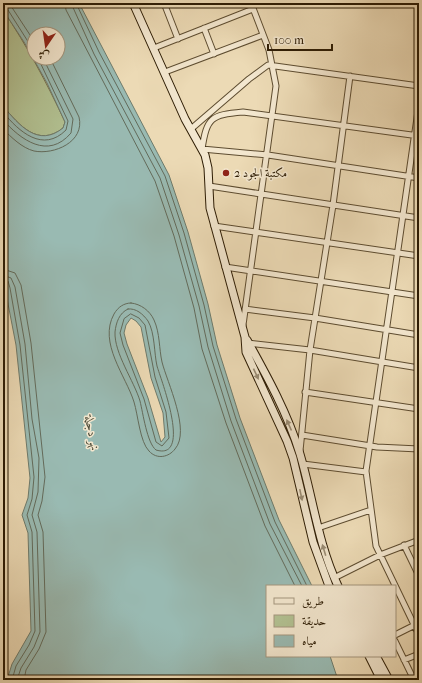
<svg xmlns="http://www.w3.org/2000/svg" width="422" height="683" viewBox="0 0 422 683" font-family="'IM FELL French Canon',Amiri,serif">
<rect width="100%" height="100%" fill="#ecdab5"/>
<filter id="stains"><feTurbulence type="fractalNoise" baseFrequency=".005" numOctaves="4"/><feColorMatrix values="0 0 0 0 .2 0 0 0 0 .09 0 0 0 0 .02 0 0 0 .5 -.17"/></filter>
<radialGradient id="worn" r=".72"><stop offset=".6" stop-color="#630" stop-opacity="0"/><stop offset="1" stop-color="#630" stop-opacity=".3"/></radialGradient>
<path fill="#b2c192" stroke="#706e4b" d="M3 10C27 46 47 83 65 122L63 128C38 148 19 125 3 106Z"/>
<path fill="#99bab2" stroke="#6e7b6c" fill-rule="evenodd" d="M3 3H79L169 175 188 232 208 304 217 345 240 418 279 520 312 586H267V656H330L338 680H7L12 664 31 631 28 533 22 515 28 498 30 478 16 345 3 278V106C19 125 38 148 63 128L65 122 47 83 24 42 3 10ZM34 34H58V58H34ZM131 318 136 321 141 327 151 378 163 413 165 437 161 442 148 398 127 344 124 333 126 325Z"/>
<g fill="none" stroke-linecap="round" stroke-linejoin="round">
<path stroke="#636b5b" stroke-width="1" d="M3 3 11 6 34 41
M65 3 66 10 155 181 174 236 194 308 202 349 226 423 265 526 295 586
M71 3 94 54 160 178 179 235 199 306 208 347 231 421 270 524 302 586
M76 3 99 52 165 176 184 233 204 305 213 346 236 419 275 522 307 586
M3 8 8 10 34 51
M3 112C19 132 43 153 66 130L68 121 38 58
M3 120C21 140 48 160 71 133L73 119 43 58
M3 129C11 137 22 148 34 151 54 155 85 142 79 117L50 58
M3 269 15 273 21 285 31 343 45 477 42 501 38 515 43 532 46 632 39 649 26 670 24 680
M3 275 11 278 15 287 25 344 32 419 39 458 38 492 32 515 37 532 40 632 34 647 21 668 17 680
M3 280 8 281 10 288 20 345 34 477 32 499 27 515 32 532 35 631 29 645 16 666 12 680
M131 303C141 304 150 311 154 320 160 333 159 349 162 362 167 382 191 431 175 449 169 457 157 460 149 451 140 442 138 415 134 402 126 376 98 343 114 314 118 307 124 303 131 303Z
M128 309C136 308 143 314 148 321 155 333 154 353 157 366 160 377 193 461 156 450 147 443 143 413 140 401 134 381 114 353 115 332 116 323 119 313 128 309Z
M131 314 139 318 145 325 155 377 166 412 169 438 162 446 156 442 144 399 123 345 120 333 124 319Z"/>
<defs>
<path id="street" d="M164 3 178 39
M165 6 174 3
M204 28 214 54
M154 48 253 9
M165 72 263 35
M419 104 366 471 376 546 419 635
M191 129 249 79 268 65 419 86
M419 136 243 112C211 115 207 117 202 149L268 155 419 178
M209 186 419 218
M214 226 419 256
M225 267 419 296
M245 309 315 318 419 335
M243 325 276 86 269 50 251 3
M248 343 310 350 419 368
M305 392 419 409
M302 435 377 447 419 449
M300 451 310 350 333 205 350 76
M303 464 366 472
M318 528 371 510
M404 545 419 576
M334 578 380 555 419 540
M395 635 419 623
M395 641 414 680
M404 660 419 654"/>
<path id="secondary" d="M133 3 185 119 205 155 208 168 210 208 245 337 246 352 287 441 293 458 313 542 329 586
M247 340C267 376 288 414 300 454 313 498 318 544 338 586
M369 656 381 680
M376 656 389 680"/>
</defs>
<use href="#street" stroke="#5d4c30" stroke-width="7"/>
<use href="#secondary" stroke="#2d1c04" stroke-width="9"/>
<use href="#street" stroke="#f3e7cf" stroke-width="5"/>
<use href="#secondary" stroke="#f3e7cf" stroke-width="7"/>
</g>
<defs><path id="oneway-solid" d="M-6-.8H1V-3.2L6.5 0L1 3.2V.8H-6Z"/></defs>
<g fill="#9a8c74">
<use href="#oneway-solid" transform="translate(256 374) rotate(65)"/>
<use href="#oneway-solid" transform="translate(289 425) rotate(-114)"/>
<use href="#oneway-solid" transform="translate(301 495) rotate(78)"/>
<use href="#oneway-solid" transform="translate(324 550) rotate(-107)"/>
</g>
<circle fill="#8f2418" stroke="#f3e7cf" stroke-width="1.5" cx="226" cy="173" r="4"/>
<g text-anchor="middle" stroke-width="3" stroke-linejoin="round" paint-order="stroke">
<g font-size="12" fill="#2d1c04" stroke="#f3e7cf" text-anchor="start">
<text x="234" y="177">مكتبة الجود 2</text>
</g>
<g font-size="13" font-style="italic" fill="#4d4b38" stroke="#f3e7cf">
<text transform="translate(93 433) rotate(79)" y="5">نهر دجلة</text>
</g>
</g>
<rect width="422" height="683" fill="none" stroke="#ecdab5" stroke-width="16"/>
<rect x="4" y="4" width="414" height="675" fill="none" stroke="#2d1c04" stroke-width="2"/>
<rect x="8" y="8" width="406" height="667" fill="none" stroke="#2d1c04"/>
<rect x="266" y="585" width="130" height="72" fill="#f3e7cf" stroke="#a4967e"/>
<rect x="274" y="598" width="20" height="6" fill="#f3e7cf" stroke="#a4967e"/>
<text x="302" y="605" font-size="12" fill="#2d1c04">طريق</text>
<rect x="274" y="615" width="20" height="12" fill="#b2c192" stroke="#a4967e"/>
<text x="302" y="625" font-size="12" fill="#2d1c04">حديقة</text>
<rect x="274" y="635" width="20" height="12" fill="#99bab2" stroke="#a4967e"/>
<text x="302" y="645" font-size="12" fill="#2d1c04">مياه</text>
<g transform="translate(46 46) rotate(193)"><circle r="19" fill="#f3e7cf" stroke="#a4967e"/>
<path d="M0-3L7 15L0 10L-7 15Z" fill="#8f2418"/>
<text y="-6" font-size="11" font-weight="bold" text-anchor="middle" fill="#2d1c04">ش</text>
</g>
<path d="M268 44v6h64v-6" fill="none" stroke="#2d1c04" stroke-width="2"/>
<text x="274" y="44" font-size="12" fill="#2d1c04" stroke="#f3e7cf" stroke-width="3" paint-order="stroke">100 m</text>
<rect width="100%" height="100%" filter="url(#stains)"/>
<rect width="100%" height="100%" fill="url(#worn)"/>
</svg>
